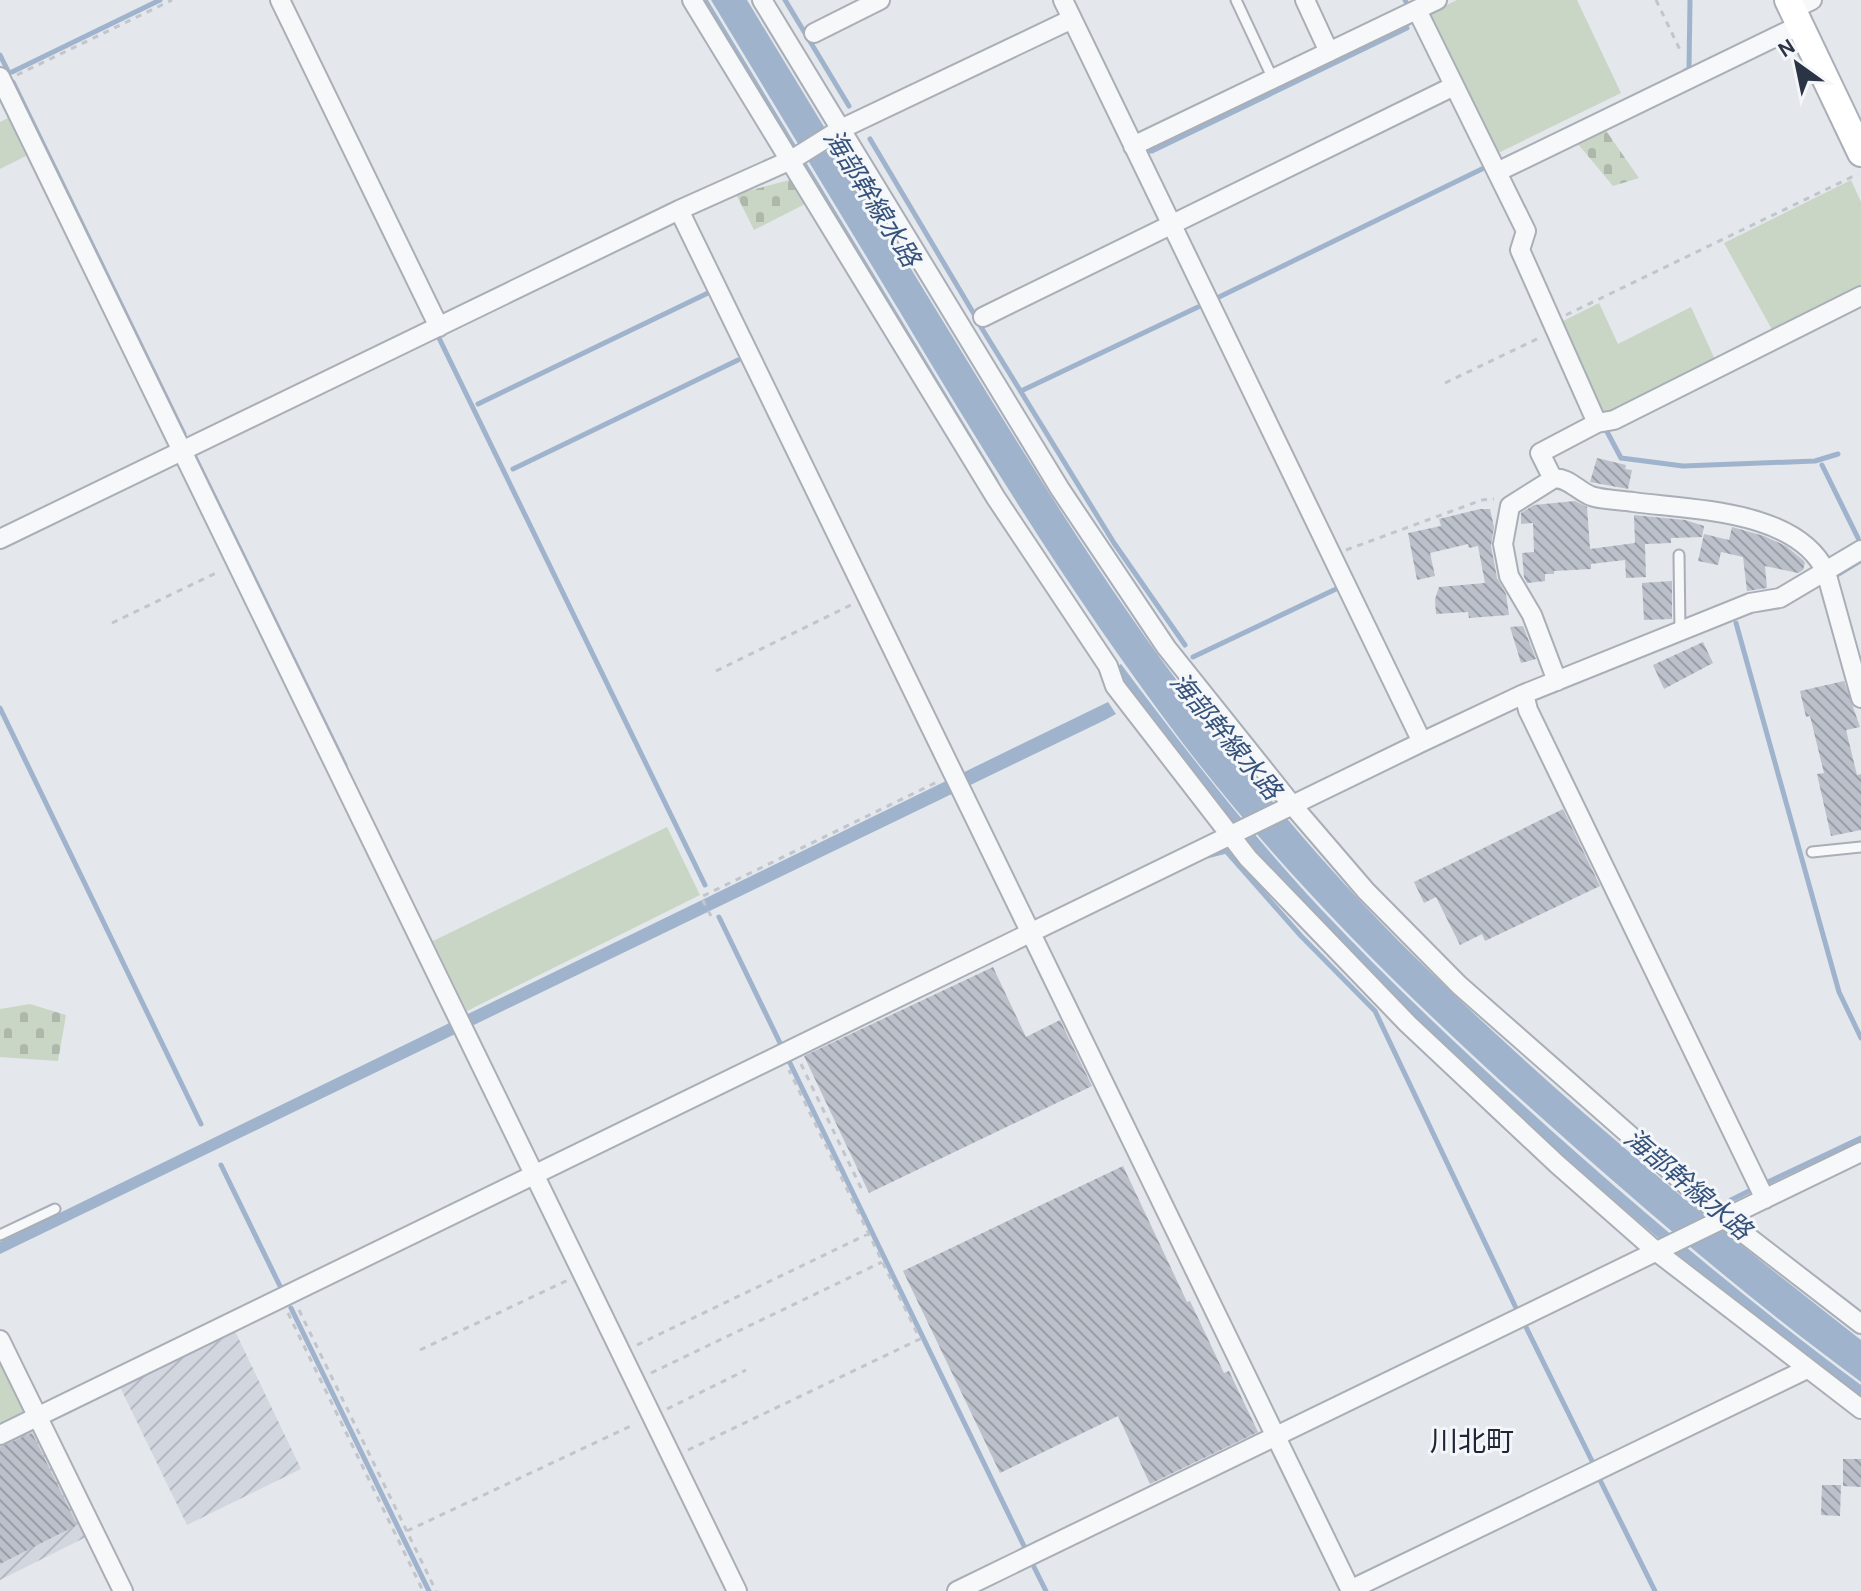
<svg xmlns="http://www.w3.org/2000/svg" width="1861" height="1591" viewBox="0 0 1861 1591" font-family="Karla,'Noto Sans JP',sans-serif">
<defs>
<pattern id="industrial-furrows" width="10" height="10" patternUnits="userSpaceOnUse" patternTransform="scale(2)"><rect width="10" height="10" fill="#d2d6de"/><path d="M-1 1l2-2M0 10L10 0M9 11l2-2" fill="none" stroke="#b4b8c0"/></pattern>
<pattern id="cemetery-stones" width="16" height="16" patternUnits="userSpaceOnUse" patternTransform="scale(2)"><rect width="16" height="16" fill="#c9d6c5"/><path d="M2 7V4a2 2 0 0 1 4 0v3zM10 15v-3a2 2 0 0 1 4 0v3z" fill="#adb8ab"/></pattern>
<pattern id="building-back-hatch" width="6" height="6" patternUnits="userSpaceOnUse" patternTransform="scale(2)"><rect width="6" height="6" fill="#bbc0ca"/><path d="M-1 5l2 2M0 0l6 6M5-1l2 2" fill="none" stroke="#989da6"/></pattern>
</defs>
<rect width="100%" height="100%" fill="#e4e7ec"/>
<path fill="url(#industrial-furrows)" d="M234 1329 301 1469 187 1525 119 1385Z
M31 1427 36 1429 88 1536 0 1580V1442Z"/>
<path fill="#c9d6c5" d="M1457 0H1577L1621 93 1492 156 1424 16Z
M8 118 26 156 0 169V122Z
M1851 180 1861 202V292L1775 335 1724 243Z
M1599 303 1618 344 1691 307 1717 364 1604 419 1559 323Z
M667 827 700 895 467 1011 433 941Z
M0 1354 27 1409 25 1415 0 1427Z"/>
<path fill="url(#cemetery-stones)" d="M1602 125 1639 178 1613 186 1573 138Z
M793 179 807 203 754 230 736 194Z
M30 1004 66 1015 58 1061 0 1057V1009Z"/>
<path fill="#9fb4cc" d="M711 0H747C820 121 894 241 968 362 1042 483 1116 603 1203 715 1269 800 1341 885 1419 961 1557 1096 1708 1221 1861 1340V1382C1763 1310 1670 1231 1579 1151 1438 1027 1300 896 1185 746 1080 608 989 461 900 312 837 208 774 104 711 0Z
M1121 664C1184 748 1248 831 1320 908 1402 995 1490 1076 1579 1155 1670 1235 1763 1313 1861 1385V1400C1767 1330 1677 1255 1588 1178 1494 1096 1401 1011 1316 919 1247 845 1185 765 1122 685L1116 667Z
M1108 702 1116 714 1105 720 0 1254V1242Z"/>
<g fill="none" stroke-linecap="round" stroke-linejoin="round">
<path stroke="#9fb4cc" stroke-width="5" d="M705 0 996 481
M785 0 849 106
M1405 0 1407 4
M0 55 9 73
M1685 71 1689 69 1690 0
M12 72 160 0
M13 82 184 434
M870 139 974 314
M1145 151H1152L1407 28
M1215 299 1486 167
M981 327 1114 543 1185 645
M438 336 705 885
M1021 391 1198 307
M478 404 710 292
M1604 426 1621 458 1683 466 1815 461 1838 454
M195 457 345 765
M1822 465 1858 538
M513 469 738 360
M1837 575 1860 561
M1736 623 1839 992 1861 1038
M1193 657 1336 589
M0 708 201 1124
M1207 856 1226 851 1301 936 1375 1011 1516 1308
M719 917 781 1045
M789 1061 1025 1548
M221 1165 280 1286
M1766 1183 1861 1138
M1731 1200 1751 1190
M291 1308 429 1591
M1524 1323 1593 1463
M1599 1478 1655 1591
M1034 1567 1046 1591"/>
</g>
<path fill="url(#building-back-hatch)" d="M1597 458 1626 465 1625 469 1632 470 1628 489 1590 482Z
M1575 501 1587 507 1590 549 1635 543 1634 515 1685 520 1704 526 1702 537 1671 538V543L1645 544 1646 577 1626 578 1625 560 1591 564V569L1554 571V574H1545V581L1527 583 1524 577 1522 553 1534 552 1533 523 1521 524V513L1534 505Z
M1480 509H1490L1494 527 1491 546 1497 578 1506 594 1509 615 1469 618 1468 612 1436 614 1435 599 1439 587 1485 583 1478 546 1469 548 1468 544 1430 553 1435 576 1417 580 1408 533 1441 526 1439 519Z
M1732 527 1764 536 1786 546 1803 560 1805 563 1803 570 1798 573 1765 566 1767 588 1747 591 1743 557 1721 552 1718 565 1698 561 1704 534 1729 540Z
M1672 581V619L1644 620 1642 583Z
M1523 626 1536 659 1521 663 1510 627Z
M1703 642 1713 663 1664 689 1653 665Z
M1844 681 1860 727 1846 730 1857 775 1861 774V830L1831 836 1817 774 1824 773 1810 716 1806 717 1800 691Z
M1563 809 1600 886 1485 941 1482 934 1460 945 1436 897 1424 903 1414 882Z
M993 967 1026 1037 1060 1020 1092 1086 869 1193 804 1056Z
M1123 1166 1187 1302 1190 1301 1224 1373 1229 1371 1258 1432 1150 1484 1118 1416 1000 1473 903 1271Z
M32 1433 77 1525 0 1564V1447Z
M1843 1459H1861V1487L1843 1486Z
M1822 1485H1841L1840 1516 1821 1515Z"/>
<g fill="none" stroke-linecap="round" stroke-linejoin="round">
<defs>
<path id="lane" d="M1236 0 1273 79
M1679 555 1680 631
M1812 852 1861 847
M0 1235 55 1209"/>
<path id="street" d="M280 0 439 327
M692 0 996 498 1108 666 1115 686 1248 858 1408 1024 1557 1164 1657 1252 1861 1409
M762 0 1060 489 1166 647 1293 806 1366 891 1459 985 1725 1219 1861 1324
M1063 0 1422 742
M1305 0 1329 52
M1793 9 1812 0
M1417 10 1526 231 1520 250 1597 423 1614 420 1861 296
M814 33 880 0
M0 77 737 1591
M1133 146 1437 0
M1497 172 1800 25
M679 210 1351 1591
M983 317 1454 86
M1553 479 1540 453 1597 423
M0 539 679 210 793 159 841 129 1072 19
M1557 681 1532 615 1509 576 1503 544 1510 506 1553 479C1567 476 1578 491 1591 496 1603 500 1620 500 1633 502 1693 510 1797 510 1826 572L1861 698
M1524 694 1528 710 1765 1199
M0 1340 123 1591
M0 1435 1422 742 1524 694 1750 603 1780 598 1861 550
M1350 1590 1807 1369
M957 1591 1861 1152"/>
<path id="secondary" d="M1788 0 1861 153"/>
</defs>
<use href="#lane" stroke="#a9aeb7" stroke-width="13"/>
<use href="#street" stroke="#a9aeb7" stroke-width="22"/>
<use href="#secondary" stroke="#a9aeb7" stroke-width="30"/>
<path stroke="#c2c5cb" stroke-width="3" stroke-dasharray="6 6" stroke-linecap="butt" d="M1656 0 1682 54
M17 75 172 0
M1566 315 1858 174
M1445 383 1539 338
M1346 550 1482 500 1494 499
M112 623 220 571
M716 671 853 604
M711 916 701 897 937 782
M801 1064 863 1192
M299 1310 436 1591
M288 1313 423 1591
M637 1345 868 1234
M420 1350 568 1280
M651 1373 882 1262
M667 1409 746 1370
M688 1450 920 1339 789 1070
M407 1531 635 1424"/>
<use href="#lane" stroke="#f7f8fa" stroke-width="9"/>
<use href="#street" stroke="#f7f8fa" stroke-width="18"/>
<use href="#secondary" stroke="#fff" stroke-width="26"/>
</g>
<g text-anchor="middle" stroke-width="6" stroke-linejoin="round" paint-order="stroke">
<g font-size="26" font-style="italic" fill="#34527a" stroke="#f4f6f9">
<text transform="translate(872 198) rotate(58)" y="9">海部幹線水路</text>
<text transform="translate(1226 736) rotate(50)" y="9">海部幹線水路</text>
<text transform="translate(1688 1184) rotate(40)" y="9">海部幹線水路</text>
</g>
<g font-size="28" fill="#1d2536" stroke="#f4f6f9">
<text x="1472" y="1451">川北町</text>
</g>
</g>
<g transform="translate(1797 64) rotate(327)" stroke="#f4f6f9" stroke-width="6" paint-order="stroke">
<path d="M0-6L14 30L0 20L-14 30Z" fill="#2b3445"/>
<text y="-12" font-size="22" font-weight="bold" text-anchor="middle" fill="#2b3445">N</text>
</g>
</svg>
